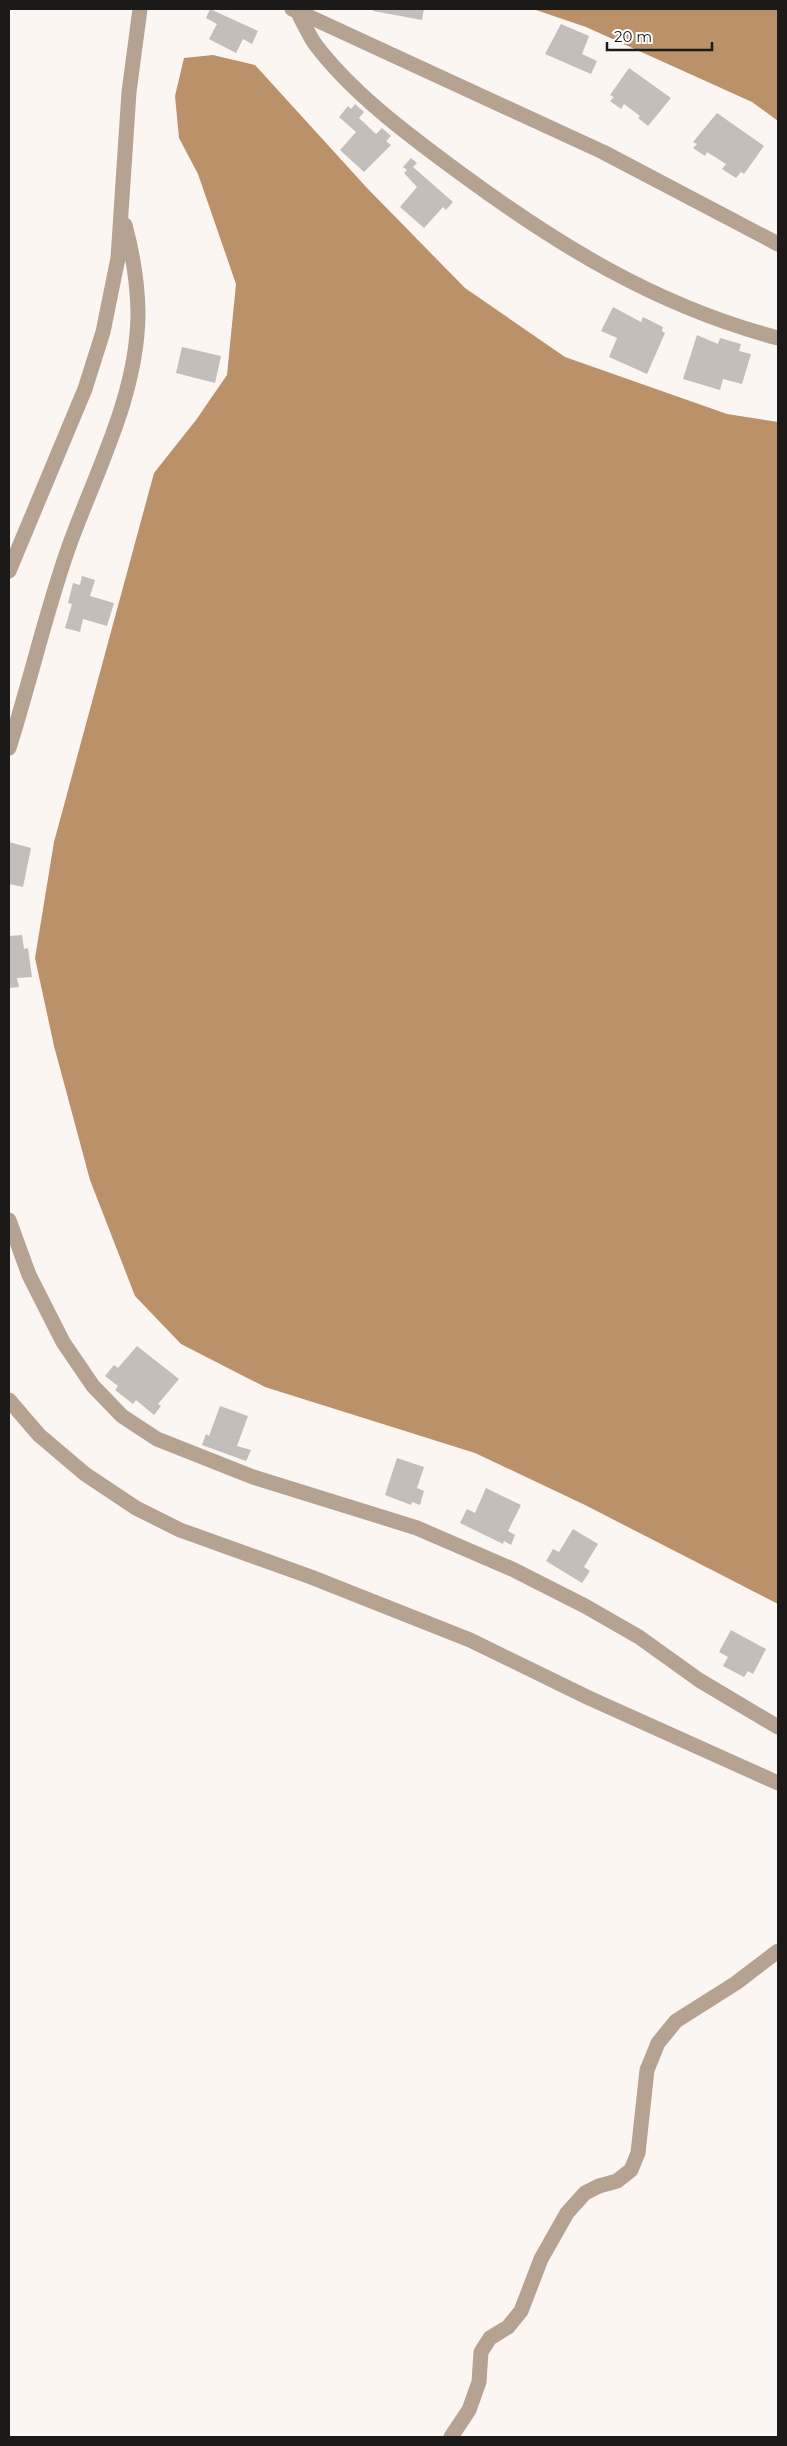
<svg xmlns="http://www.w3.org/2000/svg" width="787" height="2446" viewBox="0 0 787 2446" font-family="Montserrat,sans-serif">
<rect width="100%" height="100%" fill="#fbf6f2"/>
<path fill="#bb9169" d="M533 9H778V121L752 102 586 27Z
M213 55 255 65 367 188 465 288 565 357 727 414 778 422V1604L585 1505 475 1453 265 1387 181 1344 135 1296 90 1180 54 1046 35 958 54 842 154 473 196 420 227 375 236 284 198 174 179 138 175 96 184 58Z"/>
<path fill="#c3beba" d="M210 9 258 31 252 44 243 39 236 53 209 39 217 24 206 18Z
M373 9H424L422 20 373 11Z
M561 24 589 36 582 54 597 61 591 74 545 54Z
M629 68 671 98 648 126 638 118 640 116 624 104 621 109 610 101 614 97 610 95Z
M355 104 364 112 359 118 376 134 382 128 391 136 386 141 391 145 364 172 340 150 356 132 339 117 348 106 351 109Z
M717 113 764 146 744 174 741 172 736 178 722 169 726 164 707 152 705 156 693 148 697 144 693 142Z
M411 158 417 163 413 167 453 202 446 210 443 207 424 228 400 207 417 187 404 173 407 170 403 167Z
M613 307 641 322 643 317 663 327 662 331 665 333 647 374 609 357 617 338 601 331Z
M697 335 718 344 720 338 741 344 739 351 751 354 742 384 723 379 720 390 683 379Z
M182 347 221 356 215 383 176 373Z
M82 576 95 580 90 596 114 603 107 626 83 619 80 632 65 628 72 604 68 603 73 583 80 585Z
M9 842 31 848 23 887 9 884Z
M22 935 24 949 28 948 32 977 17 978 19 987 9 988V936Z
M137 1346 179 1379 158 1404 161 1406 154 1415 136 1400 133 1404 115 1390 118 1386 105 1376 114 1365 118 1368Z
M220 1406 248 1416 237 1446 251 1450 246 1461 202 1445 206 1434 209 1436Z
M397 1458 424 1467 417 1488 424 1491 420 1505 412 1502 411 1505 385 1495Z
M486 1488 521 1505 508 1531 515 1535 511 1545 504 1541 503 1544 460 1523 467 1509 475 1513Z
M573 1529 598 1544 584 1567 590 1571 582 1583 546 1561 553 1549 559 1552Z
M731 1630 766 1649 753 1674 748 1671 744 1677 723 1666 728 1657 719 1652Z"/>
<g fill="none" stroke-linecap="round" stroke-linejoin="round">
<path stroke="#b5a290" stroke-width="15" d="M292 9 297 11C303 22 308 34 315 44 351 92 407 134 456 170 556 244 656 306 778 338
M297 11 603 152 778 244
M9 571 85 389 103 332 118 258 129 92 140 9
M9 748C30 682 45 615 68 549 95 473 137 397 138 315 138 284 133 255 125 225
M9 1220 29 1275 63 1342 93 1386 122 1416 157 1439 253 1477 417 1528 512 1569 585 1606 639 1637 699 1680 778 1727
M9 1400 39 1435 85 1474 136 1508 180 1530 311 1577 470 1640 589 1698 778 1783
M451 2437 469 2410 479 2382 481 2352 490 2338 508 2327 521 2311 541 2259 567 2213 585 2193 599 2186 617 2181 631 2170 638 2153 647 2070 658 2043 676 2021 736 1983 778 1951"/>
</g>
<rect width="787" height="2446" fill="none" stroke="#1c1a18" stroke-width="20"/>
<path d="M607 42v8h105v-8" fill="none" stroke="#1c1a18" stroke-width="2.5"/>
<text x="614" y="42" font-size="15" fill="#1c1a18" stroke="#ffffff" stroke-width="4" paint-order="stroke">20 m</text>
</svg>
